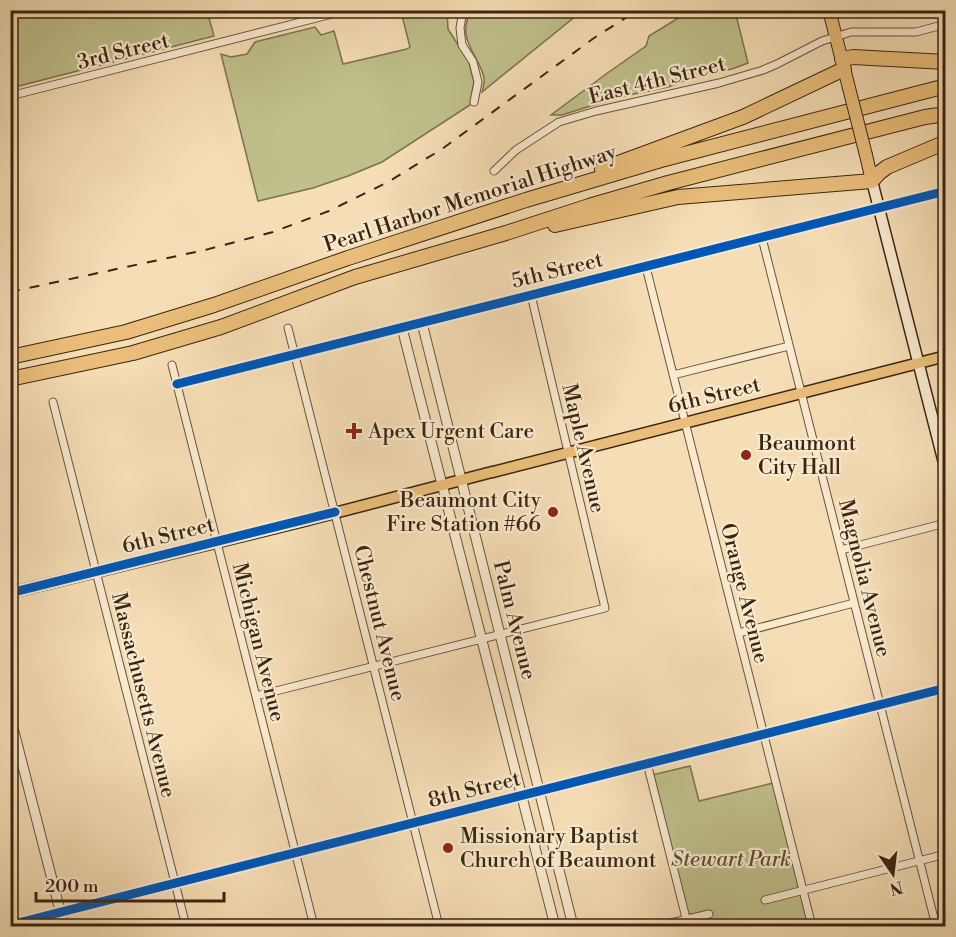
<svg xmlns="http://www.w3.org/2000/svg" width="956" height="937" viewBox="0 0 956 937" font-family="'Libre Bodoni',serif">
<rect width="100%" height="100%" fill="#f5ddb5"/>
<filter id="stains"><feTurbulence type="fractalNoise" baseFrequency=".00333" numOctaves="4"/><feColorMatrix values="0 0 0 0 .2 0 0 0 0 .09 0 0 0 0 .02 0 0 0 .5 -.17"/></filter>
<radialGradient id="worn" r=".72"><stop offset=".6" stop-color="#630" stop-opacity="0"/><stop offset="1" stop-color="#630" stop-opacity=".3"/></radialGradient>
<path fill="#bfc08b" stroke="#7e724e" stroke-width="1.5" d="M11 10 207 11 214 36 11 88Z
M405 10 447 11 448 29 469 62 474 82 470 105 382 162 348 176 313 188 258 201 221 54 231 57 247 54 255 42 315 27 321 35 334 31 343 64 407 49 410 47 401 12Z
M574 10 577 15 482 92C483 88 485 83 484 78 481 62 468 50 466 34 464 26 469 19 468 11Z
M695 10 735 11 748 63 732 69 697 76 668 87 619 97 562 115H551L606 74 646 46 649 36 680 17Z
M690 766 699 801 773 783 809 926H687L652 775Z"/>
<g fill="none" stroke-linecap="round" stroke-linejoin="round">
<defs>
<path id="minor" d="M463 10 460 28 462 45 473 62 478 82 474 102
M10 96 348 10
M494 171 516 150 559 122 596 111 719 83 763 70 777 64 822 41 851 32H916L946 24
M762 238 936 926
M646 267 812 926
M288 328 439 926
M172 365 314 926
M673 375 789 346
M177 384 402 328
M53 402 186 926
M841 550 946 523
M739 633 854 603
M256 696 605 608 531 295
M647 763 688 926
M765 900 946 854
M658 926 709 914"/>
<path id="tertiary" d="M422 323 573 926
M10 716 64 926
M10 925 946 688
M555 926 402 328 946 191"/>
<path id="secondary" d="M872 181 946 471"/>
<path id="primary" d="M493 472 946 356
M10 593 304 521 492 472"/>
<path id="trunk" d="M829 10 849 88
M866 155 872 181"/>
<path id="motorway" d="M842 59 853 57 946 62
M602 169 743 117 844 69
M555 225 678 197 872 181 879 173 887 167 946 142
M10 357 126 332 214 305 348 258 526 200 661 160 946 86
M10 379 133 353 221 327 355 277 506 233 589 206 668 183 925 117 946 114"/>
</defs>
<use href="#minor" stroke="#6a5339" stroke-width="9"/>
<use href="#tertiary" stroke="#6a5339" stroke-width="11"/>
<use href="#secondary" stroke="#3c2510" stroke-width="13"/>
<use href="#primary" stroke="#3c2510" stroke-width="13"/>
<use href="#trunk" stroke="#3c2510" stroke-width="14"/>
<use href="#motorway" stroke="#3c2510" stroke-width="16"/>
<use href="#minor" stroke="#f8e9cf" stroke-width="7"/>
<use href="#tertiary" stroke="#f8e9cf" stroke-width="9"/>
<use href="#secondary" stroke="#f8e9cf" stroke-width="10"/>
<use href="#primary" stroke="#eabe7a" stroke-width="10"/>
<use href="#trunk" stroke="#eabe7a" stroke-width="12"/>
<use href="#motorway" stroke="#eabe7a" stroke-width="14"/>
<path stroke="#3c2510" stroke-width="2" stroke-dasharray="10 10" stroke-linecap="butt" d="M10 292 205 250 273 232 329 211 388 182 442 149 594 38 638 10"/>
<defs>
<path id="trunk-bridge" d="M849 88 866 155"/>
</defs>
<use href="#trunk-bridge" stroke="#3c2510" stroke-width="14" stroke-linecap="butt"/>
<use href="#trunk-bridge" stroke="#eabe7a" stroke-width="12"/>
<defs>
<path id="cycleway" d="M177 384 946 191
M10 593 335 512
M10 925 946 688"/>
</defs>
<use href="#cycleway" stroke="#f8e9cf" stroke-width="13"/>
<use href="#cycleway" stroke="#0057b8" stroke-width="9"/>
</g>
<g fill="#8f2418" stroke="#f8e9cf" stroke-width="2">
<path d="M351 422h6v6h6v6h-6v6h-6v-6h-6v-6h6z"/>
<circle cx="746" cy="455" r="6"/>
<circle cx="553" cy="512" r="6"/>
<circle cx="448" cy="848" r="6"/>
</g>
<g text-anchor="middle" stroke-width="4.5" stroke-linejoin="round" paint-order="stroke">
<g font-size="21" fill="#3c2510" stroke="#f8e9cf">
<text transform="translate(123 51) rotate(-14)" y="7">3rd Street</text>
<text transform="translate(657 80) rotate(-14)" y="7">East 4th Street</text>
<text transform="translate(470 198) rotate(-18)" y="7">Pearl Harbor Memorial Highway</text>
<text transform="translate(557 270) rotate(-14)" y="7">5th Street</text>
<text transform="translate(714 395) rotate(-14)" y="7">6th Street</text>
<text transform="translate(584 448) rotate(77)" y="7">Maple Avenue</text>
<text transform="translate(168 535) rotate(-14)" y="7">6th Street</text>
<text transform="translate(865 578) rotate(76)" y="7">Magnolia Avenue</text>
<text transform="translate(745 593) rotate(76)" y="7">Orange Avenue</text>
<text transform="translate(515 620) rotate(76)" y="7">Palm Avenue</text>
<text transform="translate(380 623) rotate(76)" y="7">Chestnut Avenue</text>
<text transform="translate(259 642) rotate(76)" y="7">Michigan Avenue</text>
<text transform="translate(144 695) rotate(76)" y="7">Massachusetts Avenue</text>
<text transform="translate(474 789) rotate(-14)" y="7">8th Street</text>
</g>
<g font-size="21" fill="#3c2510" stroke="#f8e9cf" text-anchor="start">
<text x="368" y="438">Apex Urgent Care</text>
<text x="758" y="450">Beaumont<tspan x="758" dy="24">City Hall</tspan></text>
<text x="541" y="507" text-anchor="end">Beaumont City<tspan x="541" dy="24">Fire Station #66</tspan></text>
<text x="460" y="843">Missionary Baptist<tspan x="460" dy="24">Church of Beaumont</tspan></text>
</g>
<g font-size="21" font-style="italic" fill="#5d4c2f" stroke="#f8e9cf">
<text x="731" y="866">Stewart Park</text>
</g>
</g>
<rect width="956" height="937" fill="none" stroke="#f5ddb5" stroke-width="36"/>
<rect x="12" y="12" width="932" height="913" fill="none" stroke="#3c2510" stroke-width="3"/>
<rect x="18" y="18" width="920" height="901" fill="none" stroke="#3c2510" stroke-width="1.5"/>
<g transform="translate(893 874) rotate(166)" stroke="#f8e9cf" stroke-width="4.5" paint-order="stroke">
<path d="M0-4.5L10 22L0 15L-10 22Z" fill="#3c2510"/>
<text y="-9" font-size="16" font-weight="bold" text-anchor="middle" fill="#3c2510">N</text>
</g>
<path d="M36 892v9h188v-9" fill="none" stroke="#3c2510" stroke-width="3"/>
<text x="45" y="892" font-size="18" fill="#3c2510" stroke="#f8e9cf" stroke-width="4.5" paint-order="stroke">200 m</text>
<rect width="100%" height="100%" filter="url(#stains)"/>
<rect width="100%" height="100%" fill="url(#worn)"/>
</svg>
